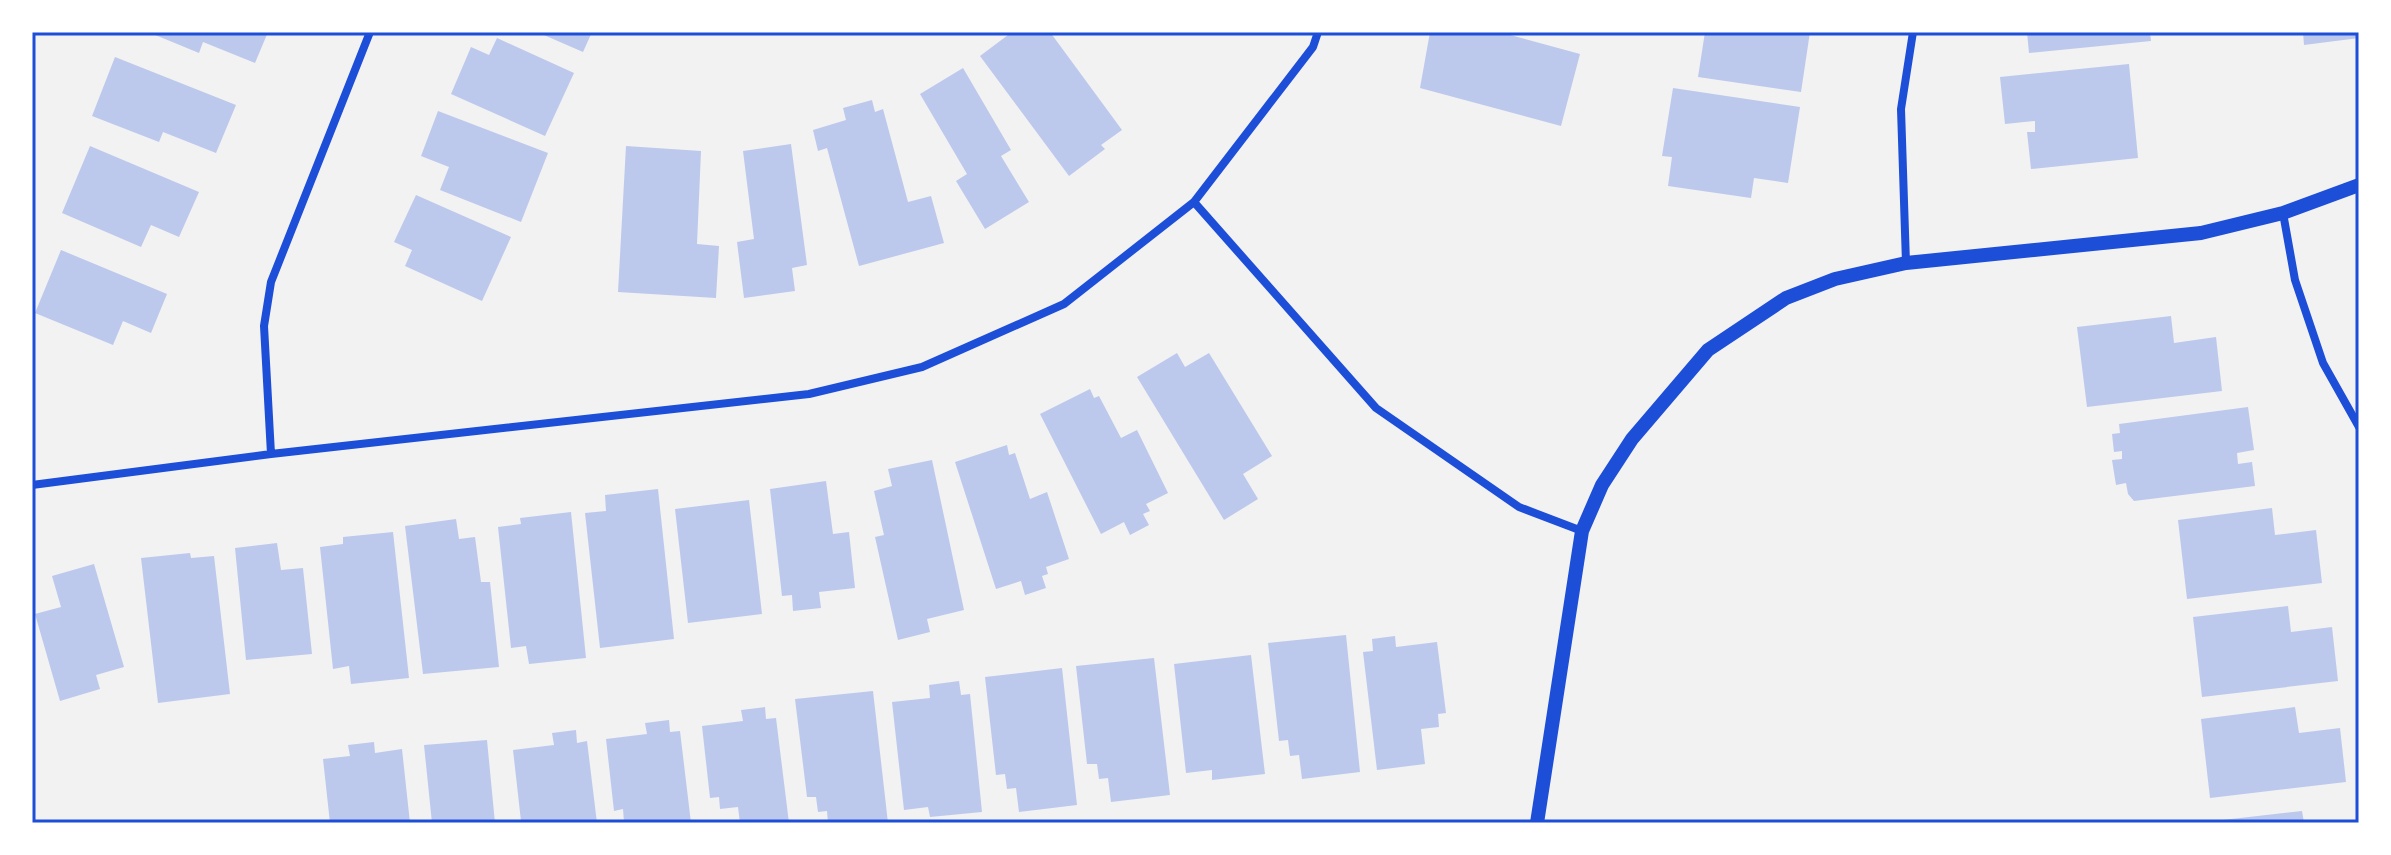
<svg xmlns="http://www.w3.org/2000/svg" width="2391" height="855" viewBox="0 0 2391 855" font-family="Poppins,sans-serif">
<rect width="100%" height="100%" fill="#f2f2f2"/>
<path fill="#bdc9ec" d="M148 32H268L255 63 203 42 199 53Z
M537 32H592L583 52Z
M1012 32H1050L1122 130 1101 145 1105 149 1069 176 980 56Z
M1430 32H1499L1580 54 1561 126 1420 88Z
M1705 32H1810L1801 92 1698 77Z
M2027 32H2150L2151 41 2029 53Z
M2303 32H2359V38L2304 45Z
M497 38 574 73 545 136 451 94 471 47 489 55Z
M115 57 236 105 216 153 163 132 159 142 92 116Z
M2129 64 2138 158 2031 169 2027 132H2035V121L2005 124 2000 77Z
M963 68 1011 150 1001 156 1029 202 985 229 956 181 967 174 920 94Z
M1673 88 1800 107 1788 183 1754 178 1751 198 1668 186 1672 157 1662 156Z
M872 100 875 112 883 109 908 202 931 196 944 243 859 266 827 148 818 151 813 130 846 120 843 108Z
M438 111 548 153 521 222 440 190 449 167 421 156Z
M791 144 807 265 792 268 795 291 744 298 737 242 754 239 743 151Z
M90 146 199 192 179 237 151 225 141 247 62 213Z
M626 146 701 151 697 244 719 246 716 298 618 292Z
M416 195 511 237 482 301 405 266 412 250 394 242Z
M61 250 167 294 151 333 123 321 113 345 35 313Z
M2171 316 2174 343 2216 337 2222 391 2087 407 2077 327Z
M1177 353 1185 367 1209 353 1272 456 1243 474 1258 499 1224 520 1137 377Z
M1090 389 1094 398 1099 396 1121 438 1137 430 1168 493 1146 504 1150 511 1143 514 1149 525 1130 535 1124 522 1101 534 1040 414Z
M2248 407 2254 450 2237 453 2238 464 2252 462 2255 486 2134 501 2128 494 2126 483 2116 485 2112 460 2122 459V451L2114 452 2112 434 2120 433 2119 424Z
M1007 445 1009 455 1015 453 1030 499 1047 492 1069 559 1046 567 1048 574 1042 576 1046 588 1025 595 1021 581 996 589 955 462Z
M932 460 964 610 927 619 930 632 898 640 875 537 884 535 874 491 892 486 888 469Z
M826 481 833 534 849 532 855 588 819 592 821 608 793 611 792 595 782 596 770 489Z
M658 489 674 639 600 648 585 513 606 511 605 495Z
M749 500 762 614 688 623 675 509Z
M2272 508 2275 535 2316 530 2322 583 2187 599 2178 520Z
M571 512 586 658 529 664 526 646 511 648 498 527 521 524 520 518Z
M456 519 459 539 475 537 481 582H490L499 667 423 674 405 526Z
M393 532 409 678 351 684 349 666 333 669 320 547 343 544V537Z
M277 543 281 570 303 568 312 654 246 660 235 548Z
M190 553 191 558 214 556 230 694 158 703 141 558Z
M94 564 124 667 96 675 100 689 60 701 35 614 61 607 52 576Z
M2288 606 2291 632 2332 627 2338 681 2202 697 2193 617Z
M1346 635 1360 772 1302 779 1299 755 1290 756 1288 740 1279 741 1268 643Z
M1395 636 1396 647 1437 642 1446 713 1438 714 1439 727 1421 729 1425 764 1377 770 1363 652 1373 651 1372 639Z
M1251 655 1265 774 1212 780V770L1186 773 1174 664Z
M1154 658 1170 795 1111 802 1108 778 1099 779 1097 764H1087L1076 666Z
M1062 668 1077 805 1019 812 1016 788 1007 789 1005 774 996 775 985 677Z
M959 681 961 695 970 694 982 812 930 817 928 807 904 810 892 702 930 698 929 685Z
M873 691 888 823H828L827 811 818 812 816 797H807L795 699Z
M765 707 766 719 776 718 789 823H740L738 807 720 809 719 797 710 798 702 726 743 721 741 710Z
M2295 707 2299 733 2340 728 2346 782 2210 798 2201 719Z
M669 720 670 732 680 731 691 823 624 822 623 809 614 811 606 739 647 734 645 723Z
M576 730 577 743 587 741 597 823 521 821 513 750 554 745 552 733Z
M487 740 495 823H432L424 745Z
M374 742 375 753 402 749 410 823H330L323 759 350 756 348 745Z
M2302 811 2304 823H2215L2214 821Z"/>
<g fill="none" stroke-linecap="round" stroke-linejoin="round">
<path stroke="#1d4ed8" stroke-width="8" d="M1194 202 1376 408 1519 507 1582 531
M2283 213 2295 280 2323 363 2359 427
M1906 263 1901 109 1913 32
M271 454 264 326 271 282 370 32
M32 485 271 454 809 394 922 367 1064 304 1194 202 1313 47 1318 32"/>
<path stroke="#1d4ed8" stroke-width="14" d="M1537 823 1582 531 1602 485 1632 439 1708 350 1786 298 1835 279 1906 263 2201 233 2283 213 2359 185"/>
</g>
<rect width="2391" height="855" fill="none" stroke="#ffffff" stroke-width="68"/>
<rect x="34" y="34" width="2323" height="787" fill="none" stroke="#1d4ed8" stroke-width="3"/>
</svg>
